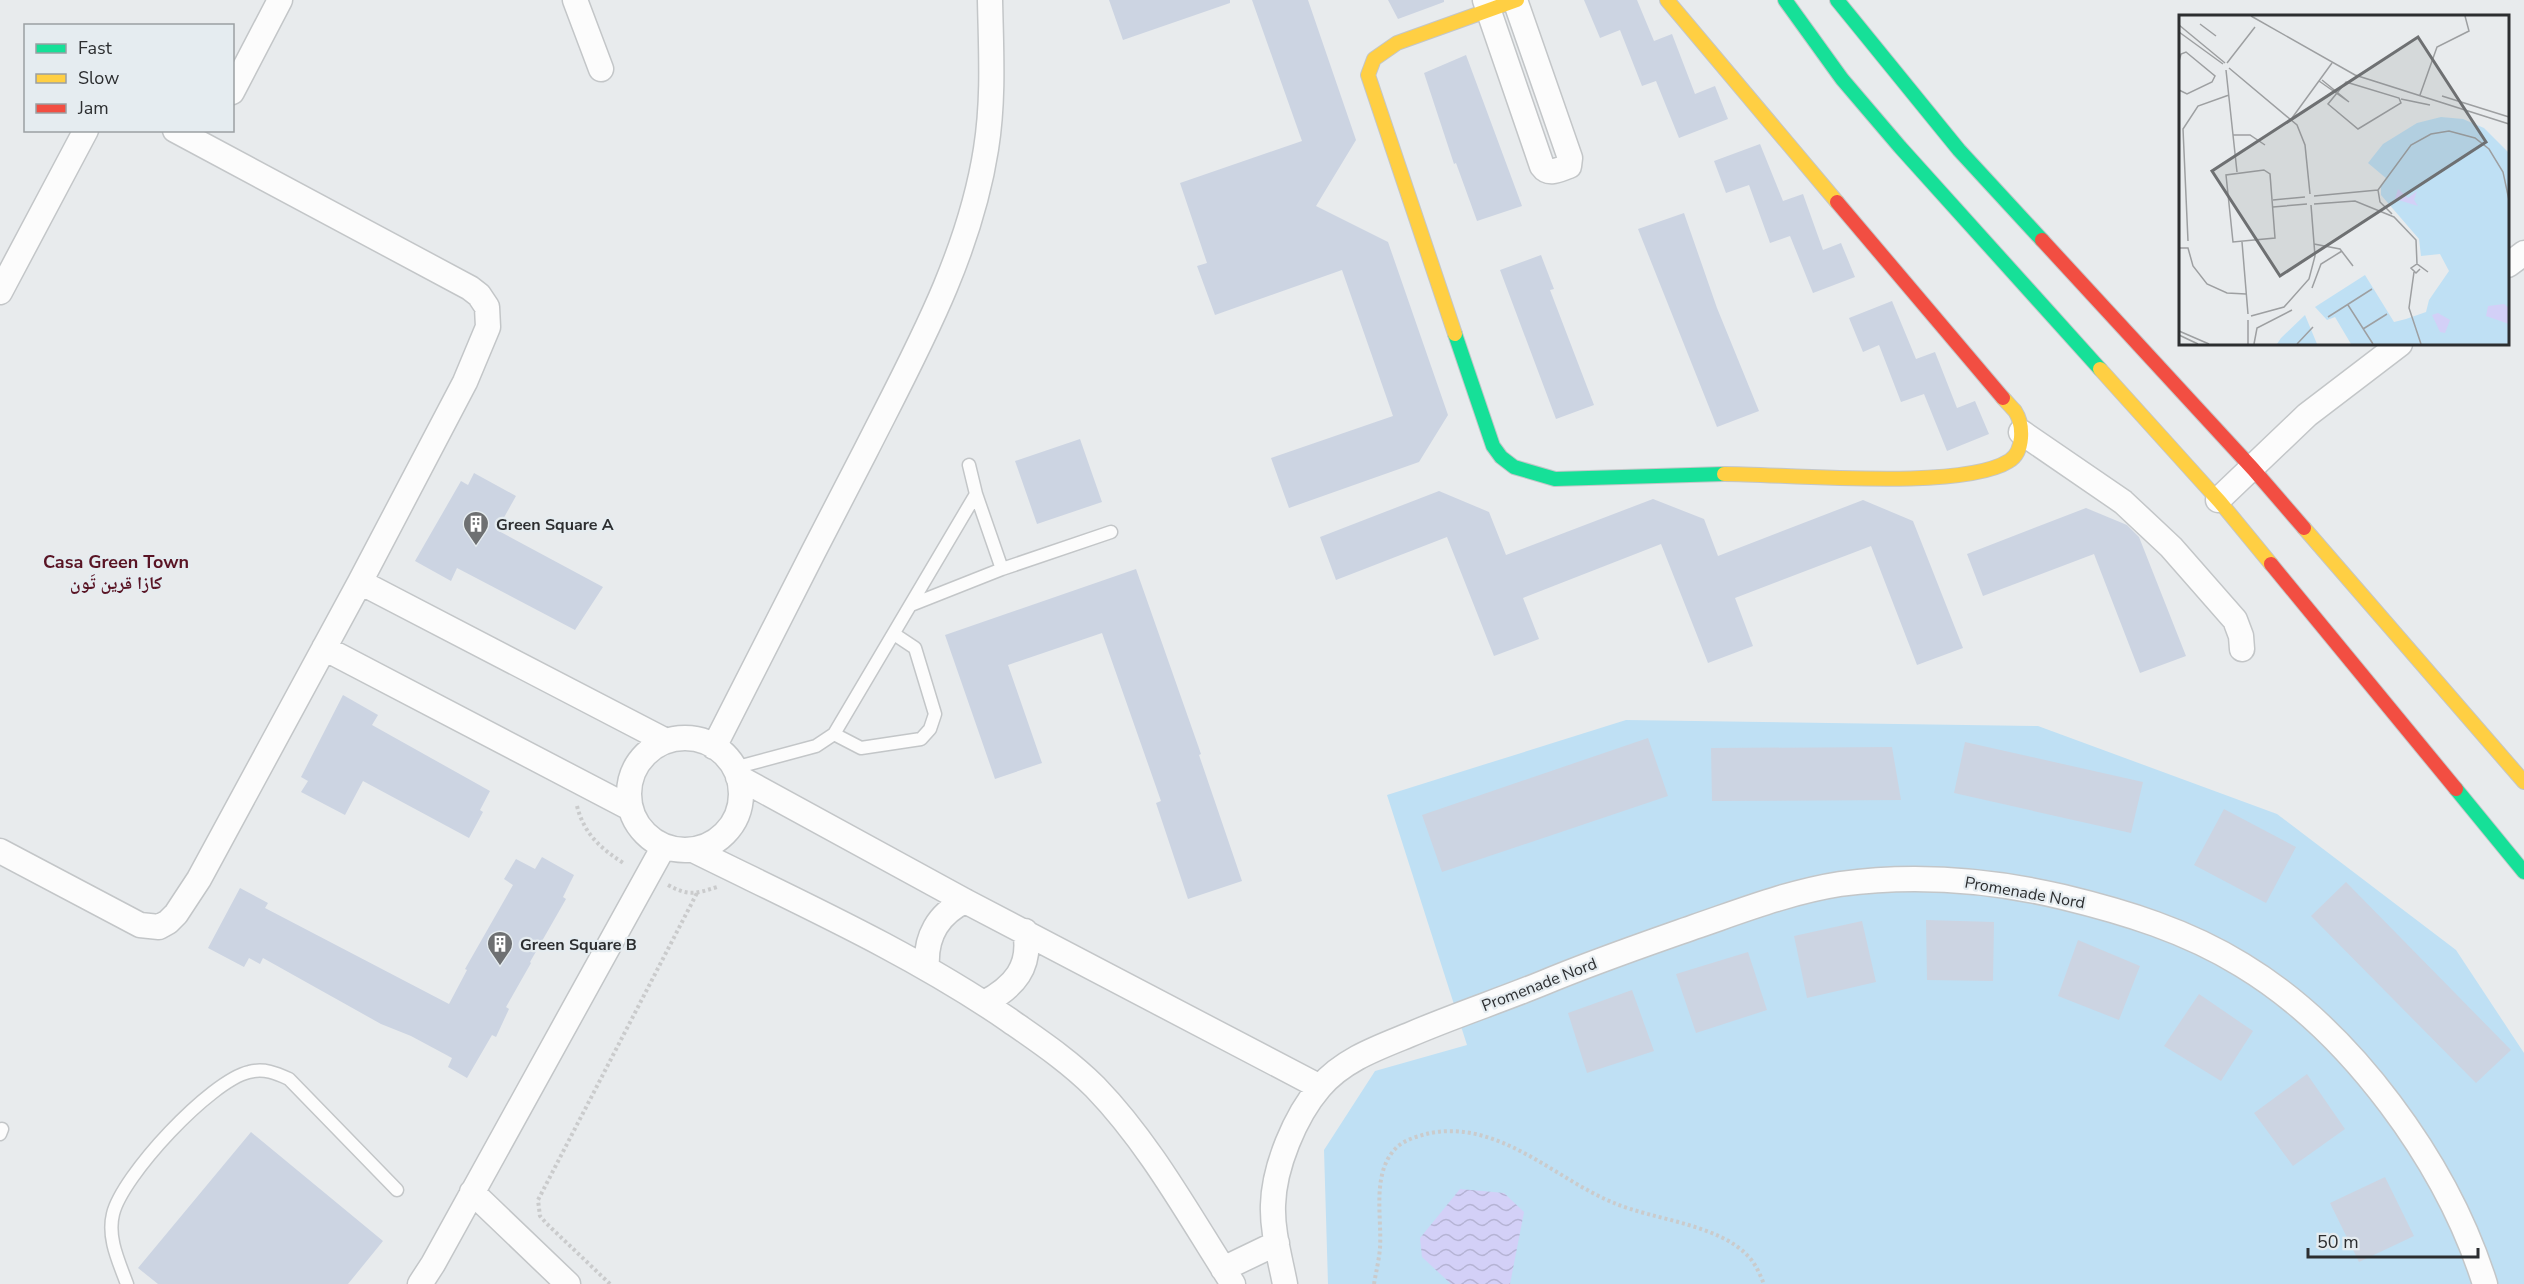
<svg xmlns="http://www.w3.org/2000/svg" width="2524" height="1284" viewBox="0 0 2524 1284" font-family="'Nunito Sans','Noto Naskh Arabic',sans-serif">
<defs>
<pattern id="water-waves" width="16" height="10" patternUnits="userSpaceOnUse" patternTransform="scale(1.5)"><rect width="16" height="10" fill="#d3d0f7"/><path d="M0 5q4-4 8 0t8 0" fill="none" stroke="#b5b3d4"/></pattern>
</defs>
<rect width="100%" height="100%" fill="#e8ebed"/>
<path fill="#bfe0f4" d="M1626 720 2038 726 2277 814 2456 950 2524 1053V1284H1328L1324 1150 1375 1071 1467 1045 1387 795Z"/>
<path fill="url(#water-waves)" d="M1460 1189 1504 1193 1524 1212 1510 1284H1451L1422 1257 1420 1238Z"/>
<path fill="#ccd4e2" d="M1109 0H1230V3L1123 40Z
M1252 0H1308L1356 140 1316 206 1388 242 1448 415 1419 462 1289 508 1271 458 1393 416 1342 270 1215 315 1197 266 1207 263 1180 183 1302 141Z
M1388 0H1444V2L1398 19Z
M1584 0H1637L1654 41 1672 34 1695 94 1715 86 1728 119 1679 138 1656 81 1642 86 1620 30 1600 38Z
M1466 55 1522 206 1477 221 1456 163 1454 164 1424 73Z
M1760 144 1783 201 1803 194 1823 250 1841 243 1855 277 1813 293 1790 236 1770 243 1749 185 1726 193 1714 161Z
M1684 213 1717 308 1759 411 1717 427 1638 229Z
M1541 255 1554 289 1550 290 1594 405 1556 419 1500 270Z
M1892 301 1916 359 1935 352 1957 408 1975 401 1989 434 1947 451 1924 394 1901 402 1879 345 1863 352 1849 318Z
M1080 439 1102 502 1037 524 1015 461Z
M474 473 516 496 497 530 603 587 575 630 457 568 451 581 415 561 461 481 468 485Z
M1439 491 1489 512 1506 555 1653 499 1704 519 1718 556 1863 500 1913 521 1963 648 1917 665 1871 546 1735 598 1753 646 1708 663 1661 544 1523 598 1539 639 1494 656 1447 537 1336 580 1320 537Z
M2086 508 2127 525 2139 537 2186 656 2140 673 2094 554 1983 596 1967 554Z
M1136 569 1201 754 1199 755 1242 881 1188 899 1156 803 1161 801 1102 633 1008 665 1042 763 995 779 945 635Z
M343 695 378 715 372 725 490 791 480 810 483 812 469 838 363 781 345 815 301 792 308 781 301 777Z
M1648 738 1668 796 1442 872 1422 815Z
M1965 742 2143 782 2131 833 1954 793Z
M1892 747 1901 800 1712 801 1711 748Z
M2224 809 2296 847 2266 903 2194 865Z
M542 857 574 875 563 897 566 899 530 962 531 963 506 1007 509 1009 496 1037 492 1035 467 1078 448 1067 452 1058 411 1036 381 1024 263 958 260 964 249 958 244 967 208 948 240 888 268 903 265 908 449 1004 467 970 465 969 513 885 504 879 516 859 535 869Z
M2346 882 2511 1050 2476 1083 2311 916Z
M1926 920 1994 922 1993 981 1927 980Z
M1862 921 1876 982 1807 998 1794 936Z
M2078 940 2140 966 2119 1020 2058 996Z
M1748 952 1767 1010 1696 1033 1676 974Z
M1632 990 1654 1051 1587 1073 1568 1013Z
M2199 994 2253 1031 2221 1081 2164 1046Z
M2307 1074 2345 1129 2293 1166 2254 1113Z
M251 1132 383 1241 348 1284H158L138 1268Z
M2385 1177 2414 1236 2359 1262 2330 1203Z"/>
<g fill="none" stroke-linecap="round" stroke-linejoin="round">
<defs>
<path id="lane" d="M976 494 1002 569
M911 605 1002 569 1111 532
M834 734 861 748 921 739 930 729 935 714 915 648 894 634
M734 768 816 746 834 734 976 494 969 465
M0 1134 2 1129
M127 1284C119 1262 107 1238 113 1214 122 1176 210 1081 249 1072 264 1068 276 1073 289 1079L397 1190"/>
<path id="street" d="M575 0 601 69
M1485 0 1542 166C1549 176 1560 169 1569 166L1570 158 1515 0
M232 92 280 0
M2508 265 2524 253
M0 292 86 130
M2021 432 2123 502 2171 547 2235 620 2241 636 2242 649
M2218 500 2307 415 2400 344
M360 582 666 741
M324 648 630 808
M629 794a56 56 0 1 1 112 0a56 56 0 1 1-112 0Z
M714 747C764 648 814 550 865 452 914 355 969 258 986 149 994 99 991 50 990 0
M738 777 965 901 1320 1087
M693 850C800 903 910 952 1009 1020 1039 1041 1069 1061 1095 1087 1151 1145 1189 1216 1233 1284
M0 851 140 925 159 927 168 922 176 914 199 879 360 582 465 382 488 327 487 307 479 295 470 288 175 130
M927 967C925 937 938 914 965 901
M984 1003C1014 987 1032 967 1025 931
M472 1192 568 1284
M1223 1269 1277 1243
M420 1284 433 1264 664 846
M1285 1284C1280 1258 1272 1231 1273 1205 1274 1167 1295 1116 1320 1087 1343 1060 1377 1048 1409 1035 1453 1016 1499 1001 1543 983 1593 962 1643 945 1694 927 1741 911 1789 892 1840 884 1913 874 1991 880 2063 897 2125 912 2187 931 2242 965 2351 1031 2447 1163 2485 1284"/>
<path id="fast" d="M1785 0 1842 79 1900 147 2100 369
M1837 0 1959 150 2042 240
M1455 334 1493 446 1501 457 1514 467 1555 479 1724 474
M2456 789 2524 872"/>
<path id="slow" d="M1667 0 1837 202
M1455 334 1368 75 1374 59 1397 43 1517 0
M2100 369 2220 502 2271 564
M1724 474C1786 474 1962 491 2009 461 2024 452 2024 425 2015 411 2011 407 2007 402 2003 398
M2304 528 2524 782"/>
<path id="jam" d="M1837 202 2003 398
M2042 240 2253 469 2304 528
M2271 564 2456 789"/>
</defs>
<use href="#lane" stroke="#c3c6c8" stroke-width="15"/>
<use href="#street" stroke="#c3c6c8" stroke-width="27"/>
<use href="#fast" stroke="#c3c6c8" stroke-width="16"/>
<use href="#slow" stroke="#c3c6c8" stroke-width="16"/>
<use href="#jam" stroke="#c3c6c8" stroke-width="16"/>
<path stroke="#cacbcc" stroke-width="4" stroke-dasharray="3 3" stroke-linecap="butt" d="M577 806C584 834 601 849 625 864
M668 885C688 896 695 894 717 887
M610 1284 546 1223 540 1216 538 1200 697 893
M1374 1284C1376 1272 1379 1260 1380 1248 1382 1216 1371 1172 1397 1147 1406 1139 1419 1136 1430 1133 1500 1120 1555 1179 1614 1203 1654 1220 1718 1224 1748 1256 1756 1264 1760 1275 1764 1284"/>
<use href="#lane" stroke="#fcfcfc" stroke-width="12"/>
<use href="#street" stroke="#fcfcfc" stroke-width="24"/>
<use href="#fast" stroke="#16e098" stroke-width="14"/>
<use href="#slow" stroke="#ffcf43" stroke-width="14"/>
<use href="#jam" stroke="#f24e42" stroke-width="14"/>
</g>
<defs>
<symbol id="building-pin" viewBox="-11 -11 22 30"><path d="M0 17L-7.5 6A9.5 9.5 0 1 1 7.5 6Z" fill="#6e7072" stroke="#e5ecf0"/><path d="M-4-6H4V6H1V3H-1V6H-4ZM-2.5-4.3h1.7v1.8h-1.7ZM.8-4.3h1.7v1.8H.8ZM-2.5-1h1.7V.8h-1.7ZM.8-1h1.7V.8H.8Z" fill="#fff"/></symbol>
</defs>
<g fill-rule="evenodd">
<use href="#building-pin" x="461" y="509" width="30" height="40"/>
<use href="#building-pin" x="485" y="929" width="30" height="40"/>
</g>
<g text-anchor="middle" stroke-width="4.5" stroke-linejoin="round" paint-order="stroke">
<g font-size="16" font-weight="bold" fill="#2c2e30" stroke="#e5ecf0" text-anchor="start">
<text x="496" y="530">Green Square A</text>
<text x="520" y="950">Green Square B</text>
</g>
<g font-size="16" fill="#2c2e30" stroke="#e5ecf0">
<text transform="translate(2025 892) rotate(10)" y="6">Promenade Nord</text>
<text transform="translate(1539 984) rotate(-21)" y="6">Promenade Nord</text>
</g>
<g font-size="18" font-weight="bold" fill="#591424" stroke="#e5ecf0">
<text x="116" y="568">Casa Green Town<tspan x="116" dy="21">كازا قرين تَون</tspan></text>
</g>
</g>
<g transform="translate(2179 15)">
<rect width="330" height="330" fill="#e8ebed"/>
<path d="M262 102 284 104 305 113 330 138V329H172L156 302 148 305 136 292 186 260 215 307 227 304 247 297 250 285 270 256 261 239 242 241 240 224 202 180V171L208 164 189 148 204 129 238 108ZM126 300 138 329H98L102 323Z" fill="#bfe0f4"/>
<path d="M219 174 229 183 238 176 235 185 239 191 216 184ZM325 289 330 293V309L307 301 309 291ZM259 298 271 305 266 318 261 317 253 300Z" fill="#d3d0f7"/>
<path fill="none" stroke="#9d9fa1" stroke-width="1.5" d="M72 1 176 60 330 109M21 9 37 21M0 10 46 48M0 17 44 49M0 46 2 39 7 37 36 61 33 67 8 79 0 75M48 48 76 12M50 53 118 110 126 130 131 179M47 55 58 157M143 65 170 87M140 66 170 87M167 67 220 83 222 88 179 114 149 89ZM241 80 258 32 290 16 286 1M263 81 330 102M222 84 251 90M113 103 153 48M54 120H71L86 130M85 155 91 159 96 223 54 227 47 160ZM199 175 232 130 252 119 270 116 296 123 310 134 324 157 330 185M199 175 201 187 213 199M135 181 199 175M94 185 126 182M135 189 176 186 215 202 237 225 238 249M94 192 128 189M9 226 4 114 19 91 50 80M63 227 69 299M135 229 161 234 174 251M0 233H9L14 251 28 269 48 278 67 279M241 254 237 258 232 253 238 249 249 257M235 257 230 293 242 329M133 273 142 249 163 236M169 290 194 329M72 301 105 292 130 264 136 241 132 190M149 302 193 274M184 314 208 299M0 316 30 329M0 320 19 329M69 329V305M75 329 78 313 113 295M118 329 134 312"/>
<path fill="#6e7072" fill-opacity="0.15" stroke="#6e7072" stroke-width="3" d="M239 22 307 127 101 261 33 156Z"/>
<rect width="330" height="330" fill="none" stroke="#2c2e30" stroke-width="3"/>
</g>
<rect x="24" y="24" width="210" height="108" fill="#e5ecf0" stroke="#9ba0a3" stroke-width="1.5"/>
<rect x="36" y="44" width="30" height="9" fill="#16e098" stroke="#9ba0a3" stroke-width="1.5"/>
<text x="78" y="54" font-size="18" fill="#2c2e30">Fast</text>
<rect x="36" y="74" width="30" height="9" fill="#ffcf43" stroke="#9ba0a3" stroke-width="1.5"/>
<text x="78" y="84" font-size="18" fill="#2c2e30">Slow</text>
<rect x="36" y="104" width="30" height="9" fill="#f24e42" stroke="#9ba0a3" stroke-width="1.5"/>
<text x="78" y="114" font-size="18" fill="#2c2e30">Jam</text>
<path d="M2308 1248v9h170v-9" fill="none" stroke="#2c2e30" stroke-width="3"/>
<text x="2317" y="1248" font-size="18" fill="#2c2e30" stroke="#e5ecf0" stroke-width="4.5" paint-order="stroke">50 m</text>
</svg>
